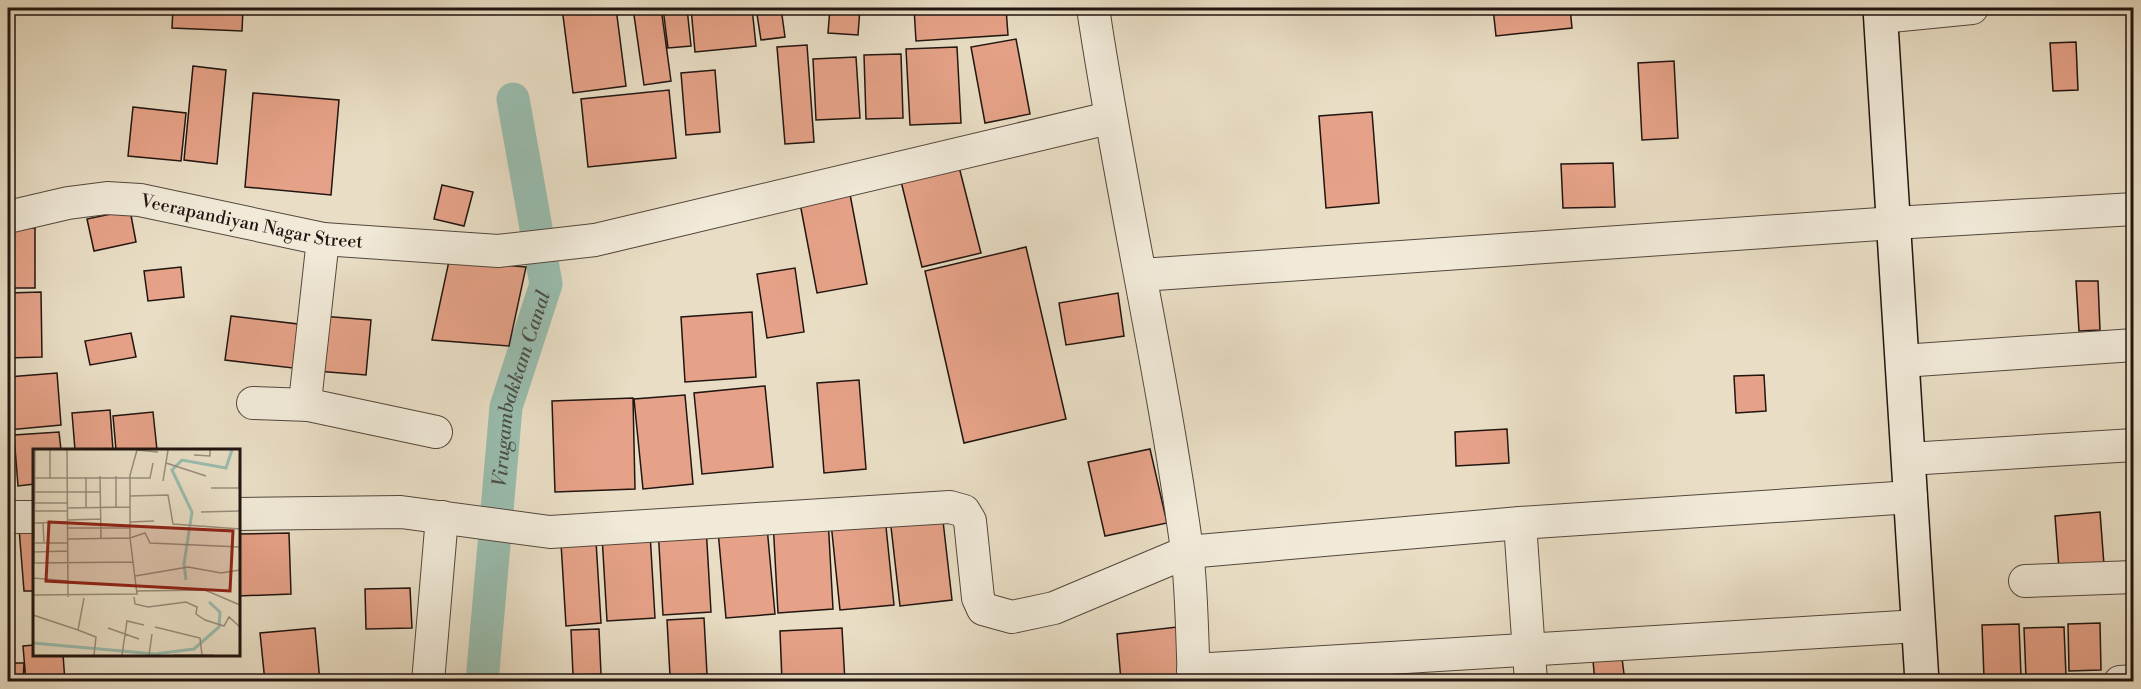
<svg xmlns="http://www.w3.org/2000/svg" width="2141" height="689" viewBox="0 0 2141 689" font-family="'Libre Bodoni',serif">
<rect width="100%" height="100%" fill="#e9dec5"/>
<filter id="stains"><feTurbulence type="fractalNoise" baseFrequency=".00333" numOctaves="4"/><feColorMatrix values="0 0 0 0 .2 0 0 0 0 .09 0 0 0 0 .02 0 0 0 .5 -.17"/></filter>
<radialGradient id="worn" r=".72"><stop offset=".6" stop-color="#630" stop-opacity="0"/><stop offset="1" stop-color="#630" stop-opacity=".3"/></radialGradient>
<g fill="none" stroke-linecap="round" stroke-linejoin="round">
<path stroke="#99bdaf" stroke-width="33" id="s1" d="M482 682 506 407 546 284 513 99"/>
</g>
<path fill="#e6a288" stroke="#211510" stroke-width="1.5" d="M173 8H243L242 31 172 28Z
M562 8H616L626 86 573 93Z
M633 8H661L671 81 644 85Z
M663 8H687L691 46 668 48Z
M691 8H752L756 46 695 52Z
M756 8H781L785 37 761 40Z
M830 8H860L858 35 828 33Z
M914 8H1006L1008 35 916 41Z
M1493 8H1570L1572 28 1496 36Z
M1016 39 1030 114 985 123 971 47Z
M2076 42 2078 90 2053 91 2050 43Z
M807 45 814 142 785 144 777 47Z
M957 47 961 123 910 125 906 49Z
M901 54 903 118 866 119 864 55Z
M856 57 860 118 816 120 813 59Z
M1674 61 1678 138 1642 140 1638 63Z
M193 66 226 70 217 164 184 160Z
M715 70 720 132 686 135 681 73Z
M669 90 676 158 588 167 581 99Z
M253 93 339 100 331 195 245 187Z
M133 107 186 113 181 161 128 156Z
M1372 112 1379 203 1326 208 1319 116Z
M2127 151H2134V202H2129Z
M957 159 981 253 922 267 899 173Z
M1613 163 1615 207 1563 208 1561 164Z
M442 185 473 192 464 226 434 219Z
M849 189 867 284 817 293 799 198Z
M130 210 136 242 94 251 87 219Z
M8 228H35V288H8Z
M1026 247 1066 419 964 443 925 271Z
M449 261 526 267 509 346 432 340Z
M181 267 184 297 148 301 144 271Z
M795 268 804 332 767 338 757 274Z
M2076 281H2098L2100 330 2079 331Z
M41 292 42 357 8 358V293Z
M1118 293 1124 336 1066 345 1059 303Z
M752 312 756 377 685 382 681 317Z
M231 316 298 324 293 368 225 360Z
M321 316 371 320 366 375 316 371Z
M131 333 136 357 90 365 85 341Z
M57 373 61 425 8 430V377Z
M1764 375 1766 411 1736 413 1734 376Z
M859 380 866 469 824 473 817 383Z
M765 386 773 467 702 474 694 393Z
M685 395 693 484 643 489 634 399Z
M633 398 635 489 555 492 552 401Z
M110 410 113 450H75L72 413Z
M153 412 157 450H116L113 416Z
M1507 429 1509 463 1456 466 1455 432Z
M59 432 61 450H34V484L18 486 14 435Z
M1150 449 1167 523 1105 536 1088 462Z
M942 512 952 600 900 606 890 518Z
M2100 512 2104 565 2059 569 2055 516Z
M885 517 894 605 840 610 831 523Z
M828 518 833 609 778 613 773 521Z
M706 526 711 612 663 615 658 528Z
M8 527 13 619H8Z
M34 527V591H24L19 528Z
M767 527 775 614 726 618 718 531Z
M289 533 291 594 238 596V534Z
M650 533 655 618 607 621 602 536Z
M596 541 601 623 566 626 561 543Z
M410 588 412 628 366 629 365 589Z
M704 618 707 674 670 676 667 620Z
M2100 623 2101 670 2069 671 2068 624Z
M2019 624 2021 677 1984 678 1982 625Z
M1177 627 1181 675 1121 681 1117 634Z
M2064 627 2066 676 2026 678 2024 628Z
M315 628 320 682H265L260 633Z
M842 628 845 682H782L780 631Z
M599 629 601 674 573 675 571 630Z
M34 645V654H63L65 682H26L23 646Z
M1622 658 1625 682H1595L1593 661Z
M8 663H24L23 682H8Z"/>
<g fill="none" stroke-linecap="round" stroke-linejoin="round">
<defs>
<g id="street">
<path d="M1093 8C1120 189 1162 368 1187 550 1192 593 1192 638 1194 682"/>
<path d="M1881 17 1972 8"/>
<path id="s2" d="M8 217 68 203 107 198 140 200 323 239 498 251 595 240 1109 118"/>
<path d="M1141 275 1894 223 2134 209"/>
<path d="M1902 361 2134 345"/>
<path d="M253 403 309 405 436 432"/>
<path d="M309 405 306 393 323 239"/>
<path d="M1908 459 2134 445"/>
<path d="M238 514 401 512 550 532 950 507 964 511 970 521 978 598 983 609 1012 617 1054 608 1187 552 1520 523 1911 497"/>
<path d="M8 517H34"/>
<path d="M1520 523 1531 682"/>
<path d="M2025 581 2134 577"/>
<path d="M1193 670 1918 626"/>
<path d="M428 682 442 517"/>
<path d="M2120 682 2134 681"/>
</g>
<path id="secondary" d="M1880 8 1922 682"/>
</defs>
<use href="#street" stroke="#53473d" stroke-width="34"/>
<use href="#secondary" stroke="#211510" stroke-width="36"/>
<use href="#street" stroke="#f1ead9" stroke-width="32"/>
<use href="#secondary" stroke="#f1ead9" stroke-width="33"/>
</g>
<g text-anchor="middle" stroke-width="4.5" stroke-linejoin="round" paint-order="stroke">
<g font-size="18" fill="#211510" stroke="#f1ead9">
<text dy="6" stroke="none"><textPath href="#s2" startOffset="248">Veerapandiyan Nagar Street</textPath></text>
</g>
<g font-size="20" font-style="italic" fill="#4b5048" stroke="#f1ead9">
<text dy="7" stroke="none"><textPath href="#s1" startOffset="297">Virugambakkam Canal</textPath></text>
</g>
</g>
<g transform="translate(33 449)">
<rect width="207" height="207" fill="#e9dec5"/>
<path fill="none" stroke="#99bdaf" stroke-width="3" d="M153 131 151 115 159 63 139 21 149 11 193 19 199 1M0 194 122 205 161 200 186 178 187 163 176 153"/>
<path fill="none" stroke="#998e7d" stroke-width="1.5" d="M17 1V30M34 1 35 148M104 1 125 3M161 6 177 7V1M133 14 173 27M67 27 68 90M53 28V58M0 29H117L120 14M130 32 135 1M178 39H207M206 39 207 8M1 43H68M97 47 135 46 140 75 207 80M0 54H34M83 58V27M34 59 97 58M1 62H34M168 63 207 62M35 71 68 70M97 73 121 72M1 74 35 73M10 74 11 94M35 79H97M35 90 97 89 112 84 117 94 207 98M1 94H35M1 103 35 102M1 114 2 1M1 114 100 113M102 127 155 118 188 124 207 121M0 129 35 132M103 142 172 141 207 156M0 146 104 145 97 89V26L104 1M101 148 102 155 115 158 153 153 164 158 163 165 172 171 191 177 196 168 207 178M51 149 45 181 63 188 61 206M0 166 45 181M122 178 167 189 169 206M75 179 106 190M89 206 94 172 111 176M116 206 119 185M140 206H181"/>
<path fill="#8f2418" fill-opacity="0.15" stroke="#8f2418" stroke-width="3" d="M16 73 200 82 197 142 13 132Z"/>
<rect width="207" height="207" fill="none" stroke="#211510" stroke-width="3"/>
</g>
<rect width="2141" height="689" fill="none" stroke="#e9dec5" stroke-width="30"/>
<rect x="9" y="9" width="2123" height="671" fill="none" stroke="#211510" stroke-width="3"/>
<rect x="15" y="15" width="2111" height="659" fill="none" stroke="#211510" stroke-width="1.5"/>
<rect width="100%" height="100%" filter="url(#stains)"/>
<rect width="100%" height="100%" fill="url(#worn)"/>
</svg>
